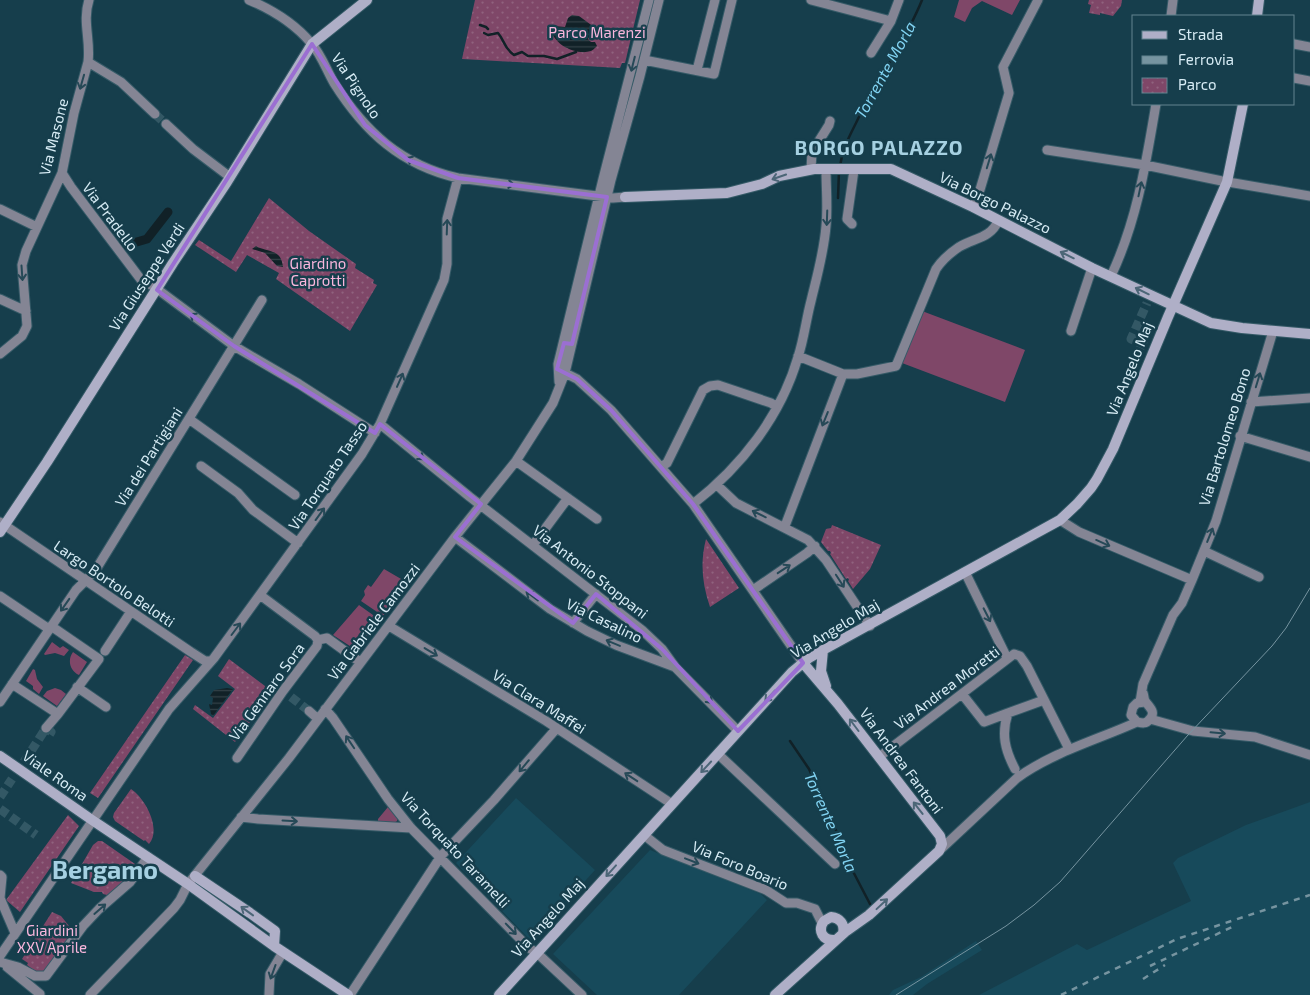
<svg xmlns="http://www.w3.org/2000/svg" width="1310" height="995" viewBox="0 0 1310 995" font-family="'Exo 2',sans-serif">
<defs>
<pattern id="park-dots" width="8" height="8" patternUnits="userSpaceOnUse" patternTransform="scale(1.25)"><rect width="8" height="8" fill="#7f4768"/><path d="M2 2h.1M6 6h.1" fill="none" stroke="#90627e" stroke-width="1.8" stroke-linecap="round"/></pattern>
<pattern id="water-rules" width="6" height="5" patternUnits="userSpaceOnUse" patternTransform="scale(1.25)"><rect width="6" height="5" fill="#112127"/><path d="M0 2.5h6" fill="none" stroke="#334147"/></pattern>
</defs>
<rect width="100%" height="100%" fill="#163e4c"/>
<path fill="#174a5b" d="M516 798 595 870 531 941 456 863Z
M1310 802V995H979L1077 944 1087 950 1191 901 1173 863 1178 858 1246 825Z
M650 850 761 894 767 900 679 995H597L553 954Z
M976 941 982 950 927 984 913 995H889L893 990 921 977Z"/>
<path fill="#7f4768" d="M959 0H1020L1012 15 982 1 972 8 965 22 954 17Z
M922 311 1025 350 1005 402 902 363Z
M384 569 408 583 383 616 361 601 365 595 364 591 368 585 371 587Z
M359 605 380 620 356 650 333 635Z
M52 642 60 648 63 646 69 650 64 656 55 653 45 655 44 654Z
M73 652 87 662 79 675C70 671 67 660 73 652Z
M33 669 35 670 37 679 43 687 39 694 33 689V686L26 681Z
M55 688 61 690 66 694 57 706 43 696 47 691Z
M388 807 398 817 397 821 394 823 378 824V819Z"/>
<path fill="url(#park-dots)" d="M475 0H640L625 63H622L620 68 462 59Z
M1089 0H1122L1121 6 1113 16 1100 13V15L1089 13 1091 5 1088 4Z
M269 198 309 231 356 264 355 268 374 280 373 283 377 285 350 331 276 279 279 273 247 255 236 272 195 245 199 240 231 261Z
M832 525 881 545 870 569 853 589 848 581 849 580 848 578 846 579 830 554 831 553 830 551H828L821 542 826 529 831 528Z
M706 539 739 588 710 607C702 584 700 562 706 539Z
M185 655 193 660 98 798 90 793Z
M229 659 273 692 235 742 193 709 195 705 213 718 235 689 218 676Z
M131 789C145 798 162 829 149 844L145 840 144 841 115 821 113 817 114 813Z
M68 815 79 826 20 912 6 900Z
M98 841H102L135 864C127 876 120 889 107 895L103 894 102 892H94L71 883 93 845Z
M52 912 61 916 74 932 46 970 41 973 36 972 27 965 28 963 22 959Z"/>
<path fill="url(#water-rules)" d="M572 15 579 16 594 27 588 39 591 42H595L597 46C596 47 592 51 591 51 576 56 552 44 551 28L554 26 565 27 568 18Z
M256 246C268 253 281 248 283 267L277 266 265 253 252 249Z
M227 688 233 689 213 716 211 714 209 704 212 705 213 698 210 696 214 690Z"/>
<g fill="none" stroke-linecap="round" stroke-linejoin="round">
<path stroke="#112127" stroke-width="2.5" d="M480 25 486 27 488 29
M484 33 488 35 498 33C505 41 503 47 514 55L522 52 528 56H544L557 59 576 52
M600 35 608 38
M590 36 598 35
M840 166C842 150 849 137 856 123 876 80 905 43 922 0
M838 198 839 171
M790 741 809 769 833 822 846 858 870 904"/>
<path stroke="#112127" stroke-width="9" d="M123 246 147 239 168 212"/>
<path stroke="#335865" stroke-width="9" stroke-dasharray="9 4.5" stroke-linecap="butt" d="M155 114 166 124
M1146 346 1131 339 1147 303
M291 697 309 711
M24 762 46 728 51 732 49 735
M0 797 12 779
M0 809 36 835"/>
<defs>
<path id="street" d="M249 0C273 10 294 23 311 43 321 54 327 71 334 83 365 132 401 165 458 178L613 198 625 197
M811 0 891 21
M1171 16 1173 0
M1294 44 1310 47
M871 53 891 21 899 0
M644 60 714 74 732 0
M88 62 121 82 155 114
M697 70 715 0
M1294 78 1310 81
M166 124 193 149 230 177
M1047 150 1145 165 1222 181 1310 196
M811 169 812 152 829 125 830 121
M62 173 71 187 142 281 153 286 234 346 299 384 375 433
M973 207 979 193 1009 93 1003 67 1038 0
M0 209 37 227
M852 224 847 219 854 170
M1111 276C1137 221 1146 163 1156 104
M0 299 26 311
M1071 331 1092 268
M0 354 22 336 27 326 22 265 26 251 62 173 74 113 88 62C91 41 82 21 89 0
M798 356 843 374H857L896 366 936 269C942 260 950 253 959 247 974 238 991 238 998 221
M562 369 565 373 577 379 611 410 693 504 803 663
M559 382 558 364 603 179 649 0
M1251 402 1310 398
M189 419 295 495
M380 424 470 497 642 630 662 649 675 667
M1240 436 1310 457
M516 461 597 519
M201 466 238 493 253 510 298 543
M661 467 667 463 703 390 710 386 718 385 771 403 777 407
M717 485 736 503 808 540 826 560 870 626
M693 504C741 467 781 416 798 357 804 339 806 320 811 301 817 276 824 252 826 226 828 207 826 188 826 169
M1060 520 1079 532 1192 580
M0 522 191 652 205 661H210
M785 526 843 374
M455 537 550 609 587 631 616 645 675 667 738 731
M533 545 568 498
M1204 551 1259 577
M965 572 1007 658
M753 590 807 553 815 546
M260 595 315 636 318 640 327 638 360 662
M0 596 49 629
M573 623 596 594
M389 626 546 721 672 804
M105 651 130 613
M12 684 58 714 99 659 51 626
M77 687 106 707
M962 694 984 722 1008 713C1001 734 1005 750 1015 769
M0 702 76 590 95 571 262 300
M1140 702 1143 684 1173 615 1182 603 1192 580 1216 521 1273 331
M325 709 333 718 388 799 411 828 529 948 537 953 582 995
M309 711 318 719
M1008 713 1044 700
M1150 719 1193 731 1255 737 1310 755
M1137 722 1131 715 1133 707 1137 703 1145 702
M46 728 58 714
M718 754 835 864
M879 757 1014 654 1020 656 1027 666 1069 749
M237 758 283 691 317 646 318 640
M241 817 258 819 411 828
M644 835 663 850 766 890 786 903H797L815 909 822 923
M941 849 1017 778C1053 752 1097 740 1137 722 1142 723 1146 724 1149 720 1157 712 1149 707 1145 701 1144 699 1144 696 1143 693
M0 875 2 877 0 898 15 933
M0 956 169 709 214 658 362 454 380 424 444 280 447 264V219L458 178
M0 962 18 967 35 976H46L83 926 99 909 130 882 148 857
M7 967 40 994
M90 995 174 908 180 900 188 884 289 758 455 537 516 461 553 403 565 373 611 180 640 76 659 0
M269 995 270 974 283 952
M350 995 441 856 494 800 556 729"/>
<path id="secondary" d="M1257 16 1259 0
M625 197 727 193 762 184 779 176 814 169H891L973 207 1092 268 1211 323 1242 328 1310 334
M0 532 47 462 173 263 227 182 312 44 367 0
M823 650 821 671 826 686
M0 756 92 820 188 884 274 946 348 995
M195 876 250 913 275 931 274 946
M835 940C823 941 817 931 824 921L831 917C840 918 845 924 843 933
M499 995 792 672 809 658 823 650 1060 520 1077 504 1091 488 1097 479 1113 449 1168 317 1227 182 1243 104
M775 995 845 932 869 915 939 851 942 844 940 836 838 704 803 663"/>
</defs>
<use href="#street" stroke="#355a67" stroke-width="11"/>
<use href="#secondary" stroke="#355a67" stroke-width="12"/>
<use href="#street" stroke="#848594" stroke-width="9"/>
<use href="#secondary" stroke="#afafc7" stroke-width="10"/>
<path stroke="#7694a0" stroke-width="1" d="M896 995 1006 926 1034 905 1060 882 1188 735 1272 646 1286 628 1310 588"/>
<path stroke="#7694a0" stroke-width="2.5" stroke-dasharray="6 6" stroke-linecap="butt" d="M1150 966 1234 926
M1143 979 1165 965
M1061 995 1177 939 1310 895"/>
</g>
<defs><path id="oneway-shaft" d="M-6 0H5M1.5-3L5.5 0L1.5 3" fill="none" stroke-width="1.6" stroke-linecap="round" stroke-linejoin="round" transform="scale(1.25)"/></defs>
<g stroke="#264957">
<use href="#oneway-shaft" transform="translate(633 64) rotate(104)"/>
<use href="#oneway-shaft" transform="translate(82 82) rotate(106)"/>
<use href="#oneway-shaft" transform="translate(413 161) rotate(-155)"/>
<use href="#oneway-shaft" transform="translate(989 161) rotate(-73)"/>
<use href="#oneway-shaft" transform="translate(507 184) rotate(7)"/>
<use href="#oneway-shaft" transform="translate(1140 189) rotate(-78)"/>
<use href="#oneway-shaft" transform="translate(827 218) rotate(92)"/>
<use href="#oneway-shaft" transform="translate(447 227) rotate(-88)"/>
<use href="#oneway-shaft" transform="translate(22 273) rotate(86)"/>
<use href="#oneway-shaft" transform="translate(196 318) rotate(-144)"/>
<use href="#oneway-shaft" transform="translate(400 380) rotate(-66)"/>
<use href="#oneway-shaft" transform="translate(1258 380) rotate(-73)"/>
<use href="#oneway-shaft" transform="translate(825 419) rotate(112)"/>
<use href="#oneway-shaft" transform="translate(418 455) rotate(39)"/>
<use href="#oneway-shaft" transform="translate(320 514) rotate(-54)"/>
<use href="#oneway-shaft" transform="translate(759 514) rotate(-154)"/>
<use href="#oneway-shaft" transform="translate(1210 535) rotate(-68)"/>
<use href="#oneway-shaft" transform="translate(1103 543) rotate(24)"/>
<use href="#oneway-shaft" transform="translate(784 569) rotate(-33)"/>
<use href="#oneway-shaft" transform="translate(840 581) rotate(57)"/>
<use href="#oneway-shaft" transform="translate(532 596) rotate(-143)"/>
<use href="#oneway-shaft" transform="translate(65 605) rotate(125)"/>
<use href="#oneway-shaft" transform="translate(987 615) rotate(63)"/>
<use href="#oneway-shaft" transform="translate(236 629) rotate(-53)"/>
<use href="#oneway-shaft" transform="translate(613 643) rotate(-157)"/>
<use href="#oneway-shaft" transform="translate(431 652) rotate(31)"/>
<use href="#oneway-shaft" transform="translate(707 698) rotate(45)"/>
<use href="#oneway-shaft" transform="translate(1218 733) rotate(5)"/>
<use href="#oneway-shaft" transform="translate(350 742) rotate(-124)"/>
<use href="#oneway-shaft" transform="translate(524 766) rotate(130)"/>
<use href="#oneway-shaft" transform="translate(631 777) rotate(-147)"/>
<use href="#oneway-shaft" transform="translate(290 821) rotate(3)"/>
<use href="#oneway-shaft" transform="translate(692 861) rotate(21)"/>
<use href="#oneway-shaft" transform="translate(100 909) rotate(-41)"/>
<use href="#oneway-shaft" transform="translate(511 929) rotate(46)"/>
<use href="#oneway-shaft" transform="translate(273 972) rotate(110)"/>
</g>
<g stroke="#4c6677">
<use href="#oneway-shaft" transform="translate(779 177) rotate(161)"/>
<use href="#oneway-shaft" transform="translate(1067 255) rotate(-154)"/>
<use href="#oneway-shaft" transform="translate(1142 291) rotate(-154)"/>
<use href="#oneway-shaft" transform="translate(770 696) rotate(133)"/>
<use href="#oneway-shaft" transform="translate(854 725) rotate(-127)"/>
<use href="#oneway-shaft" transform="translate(706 767) rotate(133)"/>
<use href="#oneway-shaft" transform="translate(918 808) rotate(-128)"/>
<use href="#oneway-shaft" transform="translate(611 871) rotate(132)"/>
<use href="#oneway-shaft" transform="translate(882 904) rotate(-43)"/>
<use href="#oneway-shaft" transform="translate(247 911) rotate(-144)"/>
</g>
<path fill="none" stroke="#9b6fd2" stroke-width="4" stroke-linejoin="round" d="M312 44 365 125 408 160 458 178 607 197 572 344 564 343 557 369 577 379 611 410 693 504 803 663 738 731 662 649 596 594 573 623 455 537 481 504 380 424 375 433 234 346 157 290Z"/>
<g text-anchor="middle" stroke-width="5" stroke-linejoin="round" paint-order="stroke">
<g font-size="15" fill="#f9b6dc" stroke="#163e4c">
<text x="597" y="38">Parco Marenzi</text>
<text x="318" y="269">Giardino<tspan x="318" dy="17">Caprotti</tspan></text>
<text x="52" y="936">Giardini<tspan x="52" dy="17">XXV Aprile</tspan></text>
</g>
<g font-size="15" fill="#d6ebf4" stroke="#163e4c">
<text transform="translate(356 86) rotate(56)" y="5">Via Pignolo</text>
<text transform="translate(54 137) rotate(-76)" y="5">Via Masone</text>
<text transform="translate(995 203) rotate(26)" y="5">Via Borgo Palazzo</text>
<text transform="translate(110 217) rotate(53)" y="5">Via Pradello</text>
<text transform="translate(147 277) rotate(-57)" y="5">Via Giuseppe Verdi</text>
<text transform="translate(1130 369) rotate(-68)" y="5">Via Angelo Maj</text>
<text transform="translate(1225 437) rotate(-73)" y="5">Via Bartolomeo Bono</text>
<text transform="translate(149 457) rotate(-58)" y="5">Via dei Partigiani</text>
<text transform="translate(328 476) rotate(-56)" y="5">Via Torquato Tasso</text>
<text transform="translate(590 572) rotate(38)" y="5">Via Antonio Stoppani</text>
<text transform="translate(114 584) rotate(34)" y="5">Largo Bortolo Belotti</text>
<text transform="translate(604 621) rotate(26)" y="5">Via Casalino</text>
<text transform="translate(374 622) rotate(-53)" y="5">Via Gabriele Camozzi</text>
<text transform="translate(835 629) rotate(-31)" y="5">Via Angelo Maj</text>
<text transform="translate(947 688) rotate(-37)" y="5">Via Andrea Moretti</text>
<text transform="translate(267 692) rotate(-54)" y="5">Via Gennaro Sora</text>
<text transform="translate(539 702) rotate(32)" y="5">Via Clara Maffei</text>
<text transform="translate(901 761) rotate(53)" y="5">Via Andrea Fantoni</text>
<text transform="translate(55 776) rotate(35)" y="5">Viale Roma</text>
<text transform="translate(455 850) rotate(47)" y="5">Via Torquato Taramelli</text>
<text transform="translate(740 866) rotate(23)" y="5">Via Foro Boario</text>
<text transform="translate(548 918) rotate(-48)" y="5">Via Angelo Maj</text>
</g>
<g font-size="16" font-style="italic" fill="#81d3f2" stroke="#163e4c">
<text transform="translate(885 70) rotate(-61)" y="6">Torrente Morla</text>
<text transform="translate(831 822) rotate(66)" y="6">Torrente Morla</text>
</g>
<g font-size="20" font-weight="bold" letter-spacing="1" fill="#a6d1e2" stroke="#163e4c">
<text x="879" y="155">BORGO PALAZZO</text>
</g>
<g font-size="25" font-weight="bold" fill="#a6d1e2" stroke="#163e4c">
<text x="105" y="879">Bergamo</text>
</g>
</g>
<rect x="1132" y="15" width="162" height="90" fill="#163e4c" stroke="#63838f"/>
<rect x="1142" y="31" width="25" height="8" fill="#afafc7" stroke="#63838f"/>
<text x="1178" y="40" font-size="15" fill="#d6ebf4">Strada</text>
<rect x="1142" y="56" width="25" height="8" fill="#7694a0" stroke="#63838f"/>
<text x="1178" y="65" font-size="15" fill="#d6ebf4">Ferrovia</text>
<rect x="1142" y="78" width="25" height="15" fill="url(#park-dots)" stroke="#63838f"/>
<text x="1178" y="90" font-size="15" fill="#d6ebf4">Parco</text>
</svg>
